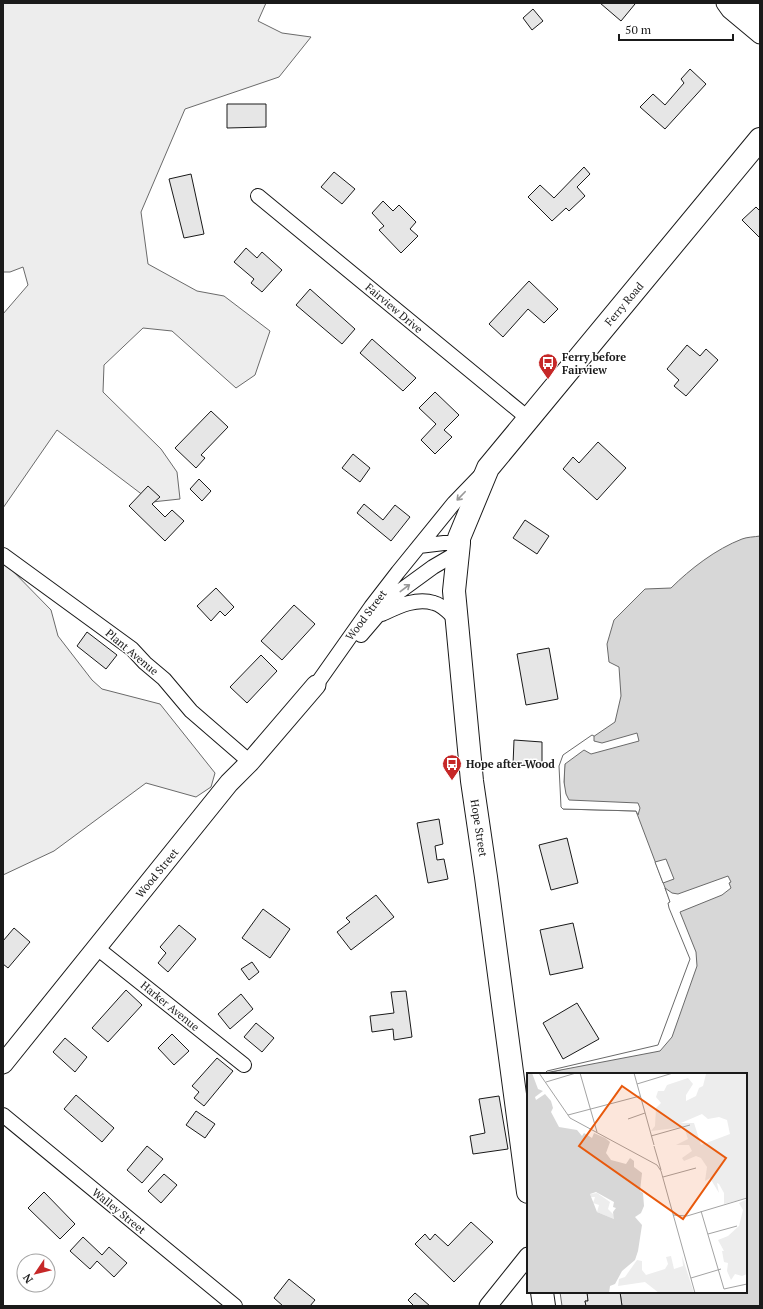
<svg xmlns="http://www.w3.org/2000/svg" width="763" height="1309" viewBox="0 0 763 1309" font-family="'PT Serif',serif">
<rect width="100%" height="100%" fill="#fff"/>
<path fill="#ededed" stroke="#6a6a6a" d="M3 3H266L258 21 282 33 311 37 279 77 185 109 141 212 148 264 197 291 224 296 270 331 255 375 236 388 172 331 143 328 104 365 103 392 161 449 177 472 180 499 152 502 57 430 3 508V314L28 285 23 267 10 272H3Z
M3 561 51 610 58 636 92 680 102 689 160 704 215 773 211 787 196 797 146 783 54 851 3 875Z
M560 1292H587L588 1301H585L586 1306H562Z"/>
<path fill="#d7d7d7" stroke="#6a6a6a" d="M760 536V1306H622L620 1292H746V1074H547V1073L659 1046 692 959 636 811 563 809 565 756 615 722 621 696 619 667 609 662 607 644 614 620 645 589 671 588C690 569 716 549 742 539 747 537 754 537 760 536Z"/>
<path fill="#fff" stroke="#6a6a6a" d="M637 733 639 741 591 754 584 750 565 764 564 782 566 794 569 800 638 803 640 808 638 815 636 811 563 809 561 807 559 766 563 755 592 735 594 736V741L602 743Z
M666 859 674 879 663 883 655 862Z
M728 876 731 882 729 883 731 888 722 895 680 912 696 952 697 966 672 1037 660 1051 545 1073 547 1071 658 1045 690 959 669 908 668 903 670 902 665 888 672 893 678 894Z"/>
<path fill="#e6e6e6" stroke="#1a1a1a" d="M600 3H633L635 4 621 21Z
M533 9 543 21 532 30 523 18Z
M690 69 706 84 665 129 640 107 653 94 665 105 684 83 681 79Z
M227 104H266V127L227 128Z
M584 167 590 174 577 187 585 196 569 211 566 208 552 221 528 197 540 185 554 198Z
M334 172 355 189 342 204 321 187Z
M191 174 204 234 184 238 169 179Z
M383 201 393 211 399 205 416 222 410 229 418 236 401 253 379 230 384 226 372 213Z
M756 207 760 211V238L742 220Z
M246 248 257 258 262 252 282 270 262 292 251 283 254 279 234 262Z
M529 281 558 309 544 323 528 309 503 337 489 324Z
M310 289 355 329 342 344 296 305Z
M372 339 416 378 403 391 360 353Z
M687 345 700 356 706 349 718 360 686 396 674 386 679 380 667 369Z
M435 392 459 415 444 430 452 437 435 454 421 440 436 424 419 408Z
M211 411 228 427 201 455 205 458 196 468 175 448Z
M598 442 626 468 597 500 563 469 573 457 579 463Z
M353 454 370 468 360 482 342 468Z
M199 479 211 491 202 501 190 489Z
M148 486 160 497 152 504 165 517 172 510 184 521 165 541 129 506Z
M364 504 383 520 395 505 410 517 391 541 357 513Z
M525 520 549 536 537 554 513 538Z
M216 588 234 607 225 616 220 611 211 621 197 606Z
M294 605 315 624 282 660 261 641Z
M87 632 117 655 106 669 77 646Z
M549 648 558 699 526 705 517 654Z
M261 655 277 671 247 703 230 687Z
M514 740 542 742V766L513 765Z
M439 819 443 844 435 846 437 860 444 859 448 879 428 883 417 823Z
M567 838 578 883 551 890 539 845Z
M376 895 394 917 351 950 337 932 350 922 346 918Z
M263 909 290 929 270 958 242 938Z
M573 923 583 968 550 975 540 930Z
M179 925 196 939 168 972 158 963 166 953 160 947Z
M14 928 30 942 8 968 3 964V941Z
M252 962 259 972 249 980 241 969Z
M126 990 142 1005 108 1042 92 1028Z
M406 991 412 1037 394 1040 393 1029 372 1032 370 1016 394 1013 391 992Z
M241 994 253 1009 230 1029 218 1014Z
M577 1003 599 1039 563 1059 543 1023Z
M256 1023 274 1038 262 1052 244 1037Z
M172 1034 189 1051 174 1065 158 1048Z
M65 1038 87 1057 75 1072 53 1052Z
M217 1058 233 1071 204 1106 194 1098 199 1092 192 1086Z
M76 1095 114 1128 102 1142 64 1109Z
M499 1096 508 1149 473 1154 470 1136 485 1133 479 1099Z
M196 1111 215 1124 205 1138 186 1125Z
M147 1146 163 1159 142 1183 127 1170Z
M164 1174 177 1185 161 1203 148 1191Z
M44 1192 75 1224 60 1239 28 1208Z
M471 1222 493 1242 454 1282 415 1244 425 1234 430 1240 435 1234 448 1246Z
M83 1237 102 1255 109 1247 127 1263 114 1277 97 1261 90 1269 70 1251Z
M289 1279 315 1300 310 1306H283L274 1298Z
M587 1292H620L622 1306H586L585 1301H588Z
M415 1293 430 1306H414L408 1300Z"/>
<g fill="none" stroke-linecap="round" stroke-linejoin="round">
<defs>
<path id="minor" d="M258 196 529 419
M419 546 444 543H459
M3 555 132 649 145 663 164 679 191 711 250 762
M382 614C397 607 416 597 434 603 443 605 451 615 457 620
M361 635 396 594 433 567 457 553
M316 685 371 607 398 572 454 503 481 475
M97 948 244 1065
M3 1115 235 1306"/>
<path id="tertiary" d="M725 3 730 10 760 35
M741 3 760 15
M488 1306 528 1256"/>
<path id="secondary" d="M3 1064 229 783 250 762 316 685"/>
<path id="primary" d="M528 1192 486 877 472 781 454 591 459 543V538L488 468 760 139
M542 1292 544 1306"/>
</defs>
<use href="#minor" stroke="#1a1a1a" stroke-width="16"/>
<use href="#tertiary" stroke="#1a1a1a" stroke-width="19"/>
<use href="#secondary" stroke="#1a1a1a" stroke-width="21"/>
<use href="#primary" stroke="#1a1a1a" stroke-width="24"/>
<use href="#minor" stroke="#fff" stroke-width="14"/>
<use href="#tertiary" stroke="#fff" stroke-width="17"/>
<use href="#secondary" stroke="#fff" stroke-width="19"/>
<use href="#primary" stroke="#fff" stroke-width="22"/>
</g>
<defs><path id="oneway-shaft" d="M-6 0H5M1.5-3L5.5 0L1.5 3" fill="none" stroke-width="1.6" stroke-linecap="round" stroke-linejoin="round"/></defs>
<g stroke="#989898">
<use href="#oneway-shaft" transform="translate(461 496) rotate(134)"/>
<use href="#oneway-shaft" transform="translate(405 588) rotate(-37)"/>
</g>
<defs>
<symbol id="bus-pin" viewBox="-11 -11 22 30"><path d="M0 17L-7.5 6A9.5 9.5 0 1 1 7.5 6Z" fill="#c62828" stroke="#fff"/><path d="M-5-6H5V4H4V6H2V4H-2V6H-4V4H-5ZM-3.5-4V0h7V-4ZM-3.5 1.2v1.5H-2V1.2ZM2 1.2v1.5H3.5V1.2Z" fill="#fff"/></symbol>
</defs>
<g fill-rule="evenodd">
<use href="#bus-pin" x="537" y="352" width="22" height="30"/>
<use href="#bus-pin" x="441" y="753" width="22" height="30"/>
</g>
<g text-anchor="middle" stroke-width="3" stroke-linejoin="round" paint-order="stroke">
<g font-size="11" fill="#1a1a1a" stroke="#fff">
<text transform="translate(624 304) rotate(-50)" y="4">Ferry Road</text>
<text transform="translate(394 308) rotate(40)" y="4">Fairview Drive</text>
<text transform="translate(366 615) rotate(-53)" y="4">Wood Street</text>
<text transform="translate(132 652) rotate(40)" y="4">Plant Avenue</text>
<text transform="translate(479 828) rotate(81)" y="4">Hope Street</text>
<text transform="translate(157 873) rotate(-51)" y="4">Wood Street</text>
<text transform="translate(170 1006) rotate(39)" y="4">Harker Avenue</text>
<text transform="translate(119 1211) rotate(39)" y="4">Walley Street</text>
</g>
<g font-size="11" font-weight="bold" fill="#1a1a1a" stroke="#fff" text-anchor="start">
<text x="562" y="361">Ferry before<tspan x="562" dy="13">Fairview</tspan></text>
<text x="466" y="768">Hope after Wood</text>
</g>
</g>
<g transform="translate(527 1073)">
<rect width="220" height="220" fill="#fff"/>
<path d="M220 0V125L197 131V120L192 111 190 110 192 120 183 105 178 108 180 94 174 85 169 83 157 88 155 85 165 78 162 72H149L161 66 157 54 124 58 128 53 129 35 134 30 129 24 131 18H137L140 12 161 5 166 11 159 22V28L169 23 172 15 176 13 179 1ZM175 41 181 46 192 44 200 47 203 61 174 72 167 50H154ZM70 120 83 129 81 136 88 143 87 146 70 139 72 132 66 130 68 124H64L63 121ZM220 126V201L215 203 208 201 204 207 200 198 201 190 197 189 195 178H197L191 167 201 163 212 153 216 137 212 130ZM144 183 147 196 156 193 155 183 167 220H132L118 209 91 213 92 206 98 204 110 187 115 188V197L119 202 138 196 141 191 139 184Z" fill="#ededed" fill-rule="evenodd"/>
<path d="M0 0H5L11 16 16 18 8 24 9 27 18 21 24 28 26 35 24 39 32 54 50 57 55 63 57 60 65 65 67 60 78 65 83 69 79 80 84 87 99 91 103 85 107 88V94L115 100 113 118 116 120 117 133 114 140 108 144 115 152 111 178 108 187 95 198 88 211 83 213 82 220H0ZM69 119 87 129 86 134 89 135 86 139 87 146 70 139 63 121Z" fill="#d7d7d7" fill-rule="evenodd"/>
<path fill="none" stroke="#a3a3a3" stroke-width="1" d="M12 0 43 45 130 92 134 98 168 220M53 0 70 59M107 0 127 72M19 9 49 0M110 11 146 0M41 42 113 23M101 46 118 40M124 63 163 52M127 73 134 97M136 104 169 95M174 138 197 216 220 211M146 142 160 143 220 125M181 161 210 153M164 205 194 196"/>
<path fill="#e8590c" fill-opacity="0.15" stroke="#e8590c" stroke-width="2" d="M95 13 199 85 156 146 52 73Z"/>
<rect width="220" height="220" fill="none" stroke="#1a1a1a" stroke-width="2"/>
</g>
<rect width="763" height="1309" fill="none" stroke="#1a1a1a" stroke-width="8"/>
<g transform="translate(36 1273) rotate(235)"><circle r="19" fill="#ffffff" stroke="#a3a3a3"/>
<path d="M0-3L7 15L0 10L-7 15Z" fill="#c62828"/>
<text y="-6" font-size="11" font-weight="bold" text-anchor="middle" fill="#1a1a1a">N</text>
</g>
<path d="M619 34v6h114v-6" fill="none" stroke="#1a1a1a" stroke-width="2"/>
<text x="625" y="34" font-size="12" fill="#1a1a1a" stroke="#ffffff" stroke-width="3" paint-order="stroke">50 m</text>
</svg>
